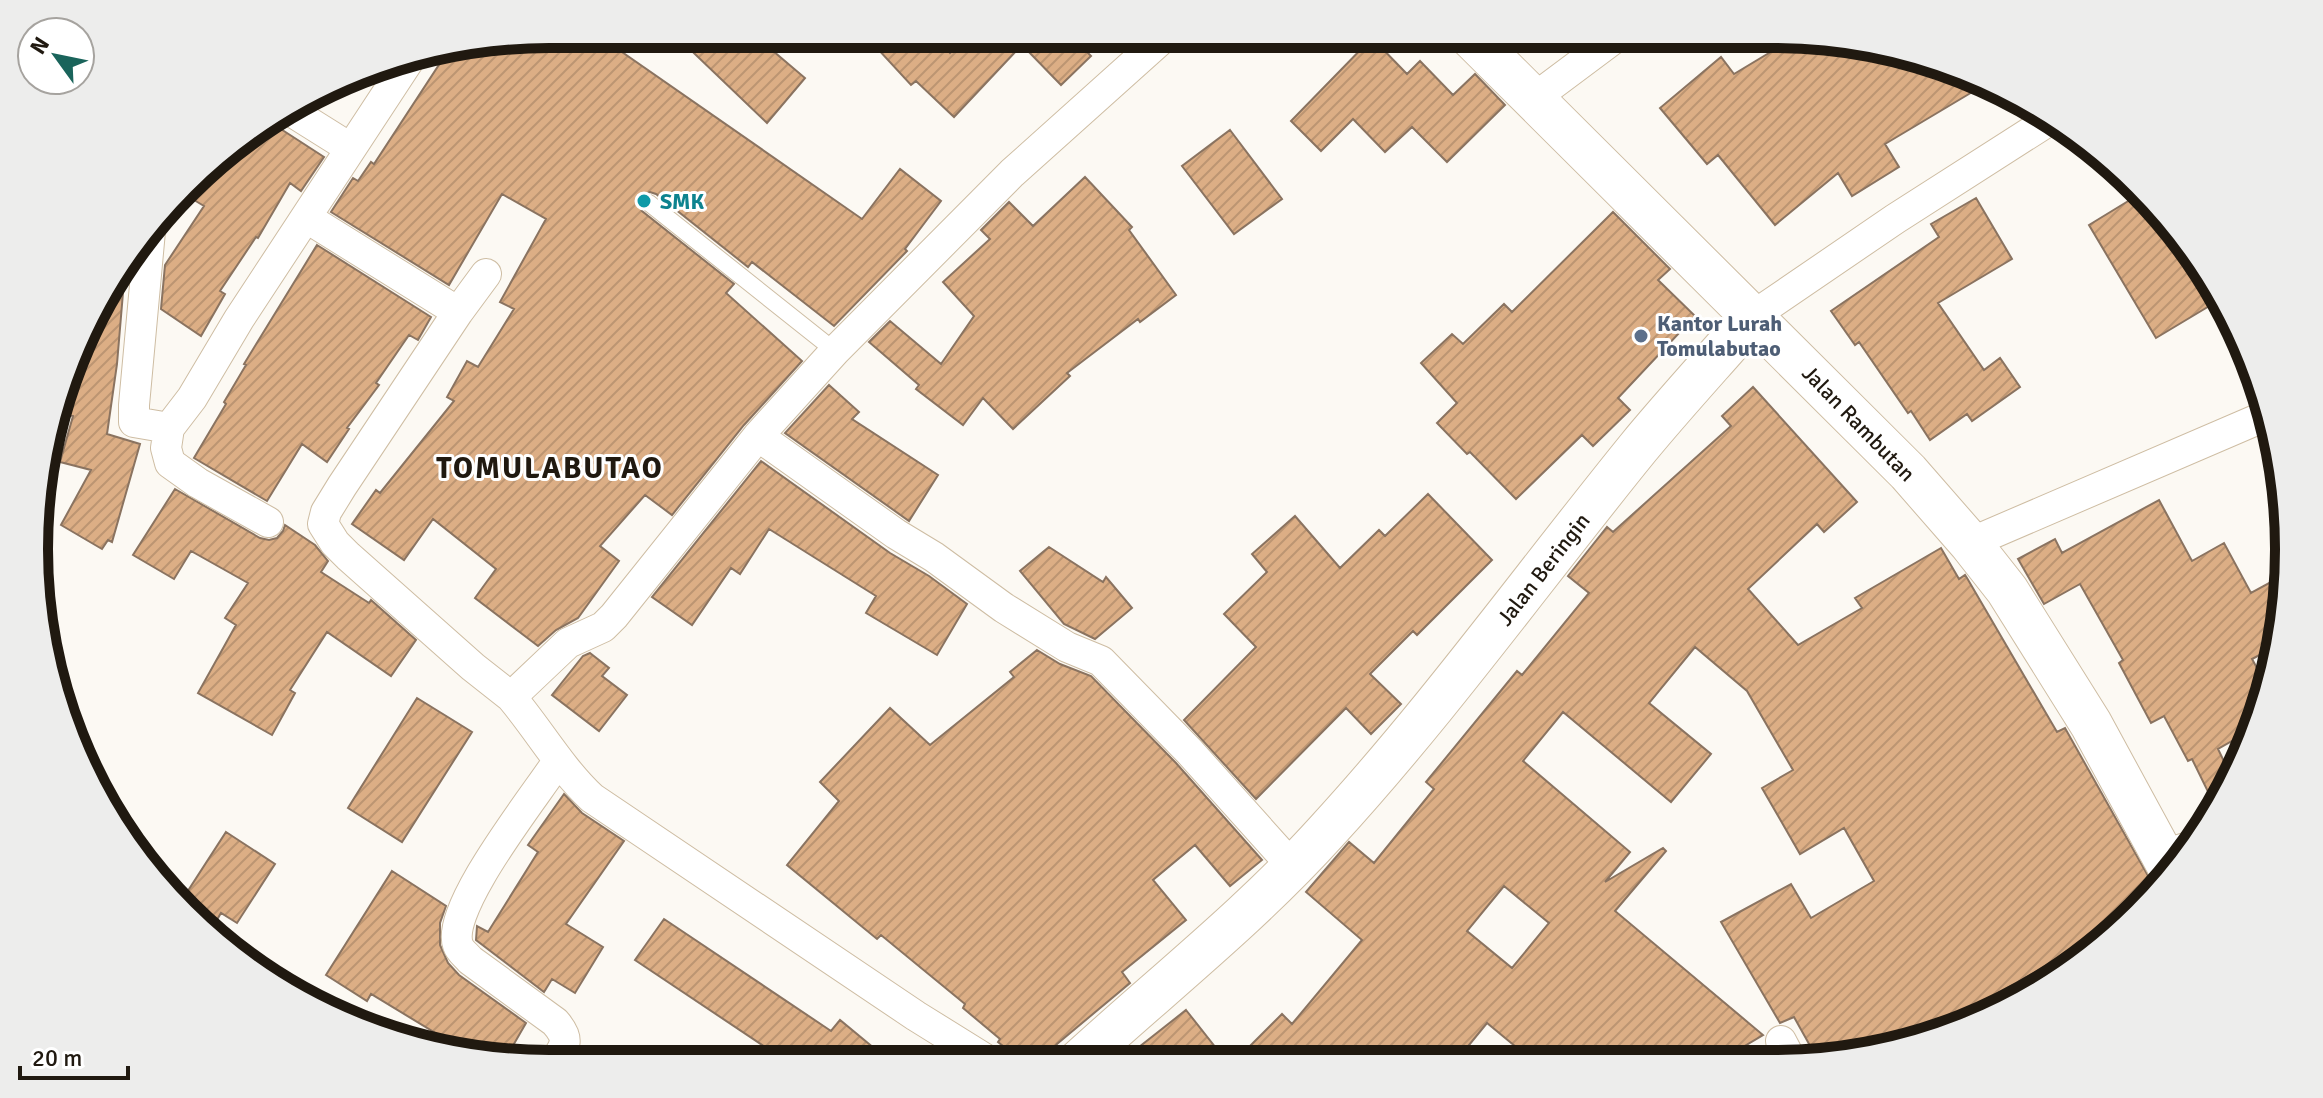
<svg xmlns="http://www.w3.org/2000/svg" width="2323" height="1098" viewBox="0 0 2323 1098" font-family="Signika,sans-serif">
<defs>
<pattern id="building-hatch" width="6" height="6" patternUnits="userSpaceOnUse" patternTransform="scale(2)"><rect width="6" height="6" fill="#dcae85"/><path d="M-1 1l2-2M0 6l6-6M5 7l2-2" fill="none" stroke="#bc9572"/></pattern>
</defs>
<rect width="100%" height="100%" fill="#fcf9f3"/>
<path fill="url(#building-hatch)" stroke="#8a7360" stroke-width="2" fill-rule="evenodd" d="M549 34H596L862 219 900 169 941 201 905 249 907 251 834 326 752 262 748 267 656 194 650 192 641 196 638 202 642 211 734 284 726 293 802 361 744 425 672 515 645 495 600 546 619 561 578 618 556 630 538 646 475 598 496 569 433 519 404 560 352 524 376 490 380 493 454 401 447 397 467 361 478 367 514 309 500 302 546 219 502 194 449 285 331 212 353 178 358 181 371 162 374 164 448 51Z
M674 34H753L805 78 767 123Z
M864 34H933L950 53 968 34H1000L1017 50 954 117 916 81 911 85Z
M1039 34H1101L1086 51 1091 56 1061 85 1025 48Z
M1372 38 1407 74 1420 61 1453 95 1475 74 1505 105 1447 162 1412 127 1385 152 1353 119 1321 151 1291 121Z
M1794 38 1963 72 1974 91 1885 144 1899 167 1852 196 1838 173 1775 225 1718 155 1707 164 1660 108 1721 57 1734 74Z
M270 122 324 157 301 191 290 183 258 238 256 237 220 291 225 294 201 336 161 309 165 265 204 206 194 200 218 159 225 163 240 138Z
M1230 130 1282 199 1234 234 1182 166Z
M1085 177 1132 227 1129 230 1176 295 1140 322 1138 319 1067 373 1070 376 1013 429 983 398 963 425 916 389 919 385 869 342 890 321 941 364 974 316 943 282 990 239 981 230 1009 202 1033 226Z
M2143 192 2216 302 2156 338 2089 225Z
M1976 198 2012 259 1938 303 1984 370 2000 358 2020 387 1972 421 1967 414 1930 440 1911 411 1908 413 1859 342 1855 345 1831 311 1939 237 1931 224Z
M1613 212 1670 269 1658 280 1695 316 1618 398 1630 410 1593 446 1582 435 1516 499 1470 452 1467 454 1437 423 1457 403 1421 363 1452 334 1463 344 1504 304 1512 312Z
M317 245 431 317 418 340 409 335 376 383 379 385 347 428 349 429 327 462 302 444 267 501 194 458 226 404 224 402 246 365 244 364Z
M119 267 125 269 117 364 107 434 140 444 112 542 108 540 102 549 61 525 91 470 60 462 73 416 58 414Z
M829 385 859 412 852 419 938 475 909 521 785 433Z
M1753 387 1857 502 1824 532 1817 524 1748 589 1798 645 1862 608 1855 598 1941 548 1959 579 1965 575 1967 578 2057 732 2065 728 2156 890 2088 957 2055 976 2048 965 1984 1001 1985 1003 1932 1035 1842 1060H1818L1794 1017 1780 1023 1721 922 1791 884 1811 918 1874 881 1844 828 1800 854 1762 788 1793 770 1747 691 1695 647 1649 703 1711 754 1671 802 1563 712 1523 761 1630 852 1605 882 1663 848 1666 851 1615 911 1763 1035 1721 1060 1533 1061 1487 1023 1456 1061 1234 1062 1282 1014 1292 1024 1362 940 1306 892 1349 842 1374 863 1434 789 1426 782 1517 671 1522 675 1589 593 1568 576 1607 527 1613 532 1731 426 1722 416ZM1504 886 1549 923 1512 968 1467 931Z
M761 461 890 553 929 576 967 604 937 655 866 613 876 596 769 529 740 574 731 568 692 625 652 597Z
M175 489 260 538 269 540 277 538 283 531 285 525 315 545 328 561 321 572 369 603 371 600 416 640 391 676 327 632 290 690 295 693 272 735 198 693 236 625 225 618 248 583 191 551 174 579 133 555Z
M1428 494 1492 560 1417 635 1413 631 1370 674 1401 704 1371 734 1346 708 1256 799 1184 720 1256 647 1224 614 1267 572 1252 554 1295 516 1340 568 1379 530 1385 536Z
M2159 500 2192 561 2224 543 2251 593 2284 575 2269 650 2252 659 2263 679 2253 729 2218 749 2232 778 2215 806 2192 759 2188 761 2164 716 2151 723 2119 663 2123 660 2080 584 2044 604 2018 559 2055 539 2062 553Z
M1049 547 1103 582 1106 577 1132 608 1095 639 1064 624 1020 571Z
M1037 650 1060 664 1091 676 1176 763 1262 860 1230 886 1195 845 1153 880 1186 920 1122 972 1130 983 1057 1044 1042 1062H1023L998 1042 1000 1039 963 1008 965 1004 881 935 877 939 787 865 839 801 820 782 890 708 930 745 1014 677 1010 672Z
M590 653 609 668 602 676 627 695 599 731 552 695 583 656Z
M417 698 472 732 402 842 348 808Z
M564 794 582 813 624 841 566 924 603 947 575 993 552 979 544 992 476 940 477 926 488 932 538 852 528 845Z
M226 832 275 864 237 923 221 913 208 935 182 900Z
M392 871 446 906 440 923V945L448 963 459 975 526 1023 507 1056 457 1046 371 994 367 1001 326 975Z
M664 919 831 1031 840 1020 892 1063H789L635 960Z
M1186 1010 1227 1062H1120Z"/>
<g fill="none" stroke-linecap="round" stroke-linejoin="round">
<defs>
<path id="lane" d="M649 203 835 351"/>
<path id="street" d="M1533 99 1620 34
M291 111 350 148
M307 218 458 312
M150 231 134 405V422L169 428 192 398 239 319 411 57
M486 274 458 312 342 486 326 512 323 524 335 543 348 556 473 667 511 697 568 643 603 627 614 616 758 436 835 351 1012 173 1167 34
M1753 316 1895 219 2045 123
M169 428 166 448 170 463 198 483 268 522
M758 436 896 534 934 557 1004 608 1067 647 1101 661 1189 751 1293 867
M1970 543 2263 417
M511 697C539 730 560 768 592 798L916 1016 990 1062
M2162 855 2192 846
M1781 1041 1791 1060
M553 1064C565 1046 571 1040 555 1022L470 960C466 955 460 951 458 945 445 908 537 794 558 761"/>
<path id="secondary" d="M1468 34 1908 472 1970 543 2007 590 2091 724 2172 873
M1078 1062C1161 986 1250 916 1326 832 1438 710 1534 576 1638 448 1675 403 1715 360 1753 316"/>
</defs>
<use href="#lane" stroke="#cebda3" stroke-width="18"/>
<use href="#street" stroke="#cebda3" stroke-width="32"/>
<use href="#secondary" stroke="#cebda3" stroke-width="44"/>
<use href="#lane" stroke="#fff" stroke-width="16"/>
<use href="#street" stroke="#fff" stroke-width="30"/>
<use href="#secondary" stroke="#fff" stroke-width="42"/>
</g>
<circle fill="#0f9aa8" stroke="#fff" stroke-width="3" cx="644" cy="201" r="8"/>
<circle fill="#5c6f8a" stroke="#fff" stroke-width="3" cx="1641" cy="336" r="8"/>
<g text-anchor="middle" stroke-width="6" stroke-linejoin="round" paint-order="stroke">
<g font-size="22" font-weight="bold" fill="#0d838f" stroke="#fff" text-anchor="start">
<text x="660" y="209">SMK</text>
</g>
<g font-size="22" font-weight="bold" fill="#4e5e75" stroke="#fff" text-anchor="start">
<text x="1657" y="331">Kantor Lurah<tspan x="1657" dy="25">Tomulabutao</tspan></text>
</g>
<g font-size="22" fill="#201910" stroke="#fff">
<text transform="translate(1859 423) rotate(46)" y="8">Jalan Rambutan</text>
<text transform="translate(1543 569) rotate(-52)" y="8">Jalan Beringin</text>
</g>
<g font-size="30" font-weight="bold" letter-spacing="2" fill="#201910" stroke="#fff">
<text x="550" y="478">TOMULABUTAO</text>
</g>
</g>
<path d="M0 0H2323V1098H0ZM549 48H1774A501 501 0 0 1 2275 549V549A501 501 0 0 1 1774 1050H549A501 501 0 0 1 48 549V549A501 501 0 0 1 549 48Z" fill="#ededec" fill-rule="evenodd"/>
<path fill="none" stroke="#201910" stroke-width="10" d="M549 48H1774A501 501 0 0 1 2275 549V549A501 501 0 0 1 1774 1050H549A501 501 0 0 1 48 549V549A501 501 0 0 1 549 48Z"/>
<g transform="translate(56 56) rotate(303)"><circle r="38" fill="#ffffff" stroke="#a6a39f" stroke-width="2"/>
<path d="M0-6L14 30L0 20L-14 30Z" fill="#1a645b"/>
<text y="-12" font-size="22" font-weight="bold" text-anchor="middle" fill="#201910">N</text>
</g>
<path d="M20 1066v12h108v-12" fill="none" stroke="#201910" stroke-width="4"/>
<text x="32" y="1066" font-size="24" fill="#201910" stroke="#ffffff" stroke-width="6" paint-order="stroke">20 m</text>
</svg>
